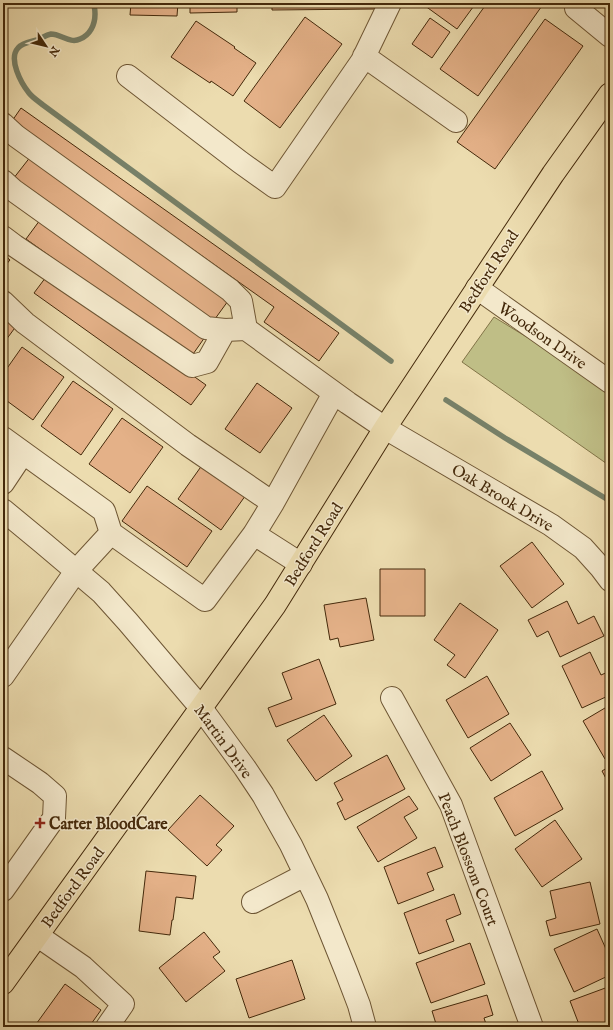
<svg xmlns="http://www.w3.org/2000/svg" width="613" height="1030" viewBox="0 0 613 1030" font-family="'IM FELL English',serif">
<rect width="100%" height="100%" fill="#ecdcaf"/>
<filter id="stains"><feTurbulence type="fractalNoise" baseFrequency=".005" numOctaves="4"/><feColorMatrix values="0 0 0 0 .2 0 0 0 0 .09 0 0 0 0 .02 0 0 0 .5 -.17"/></filter>
<radialGradient id="worn" r=".72"><stop offset=".6" stop-color="#630" stop-opacity="0"/><stop offset="1" stop-color="#630" stop-opacity=".3"/></radialGradient>
<path fill="#bfbe86" stroke="#827448" d="M494 317 538 344 610 394V466L462 362Z"/>
<g fill="none" stroke-linecap="round" stroke-linejoin="round">
<path stroke="#778169" stroke-width="5.5" d="M93 3C95 7 95 10 95 14 95 25 90 35 80 39 70 44 61 34 51 34 46 35 42 38 37 40 30 42 23 42 18 48 8 59 21 83 29 93 32 97 38 101 43 105L391 361
M446 400 505 438 610 501"/>
</g>
<path fill="#e4b188" stroke="#44290b" d="M131 3H178L177 16 130 15Z
M190 3H265V6H237V12L190 13Z
M272 3H375V9L272 10Z
M421 3H476L457 29Z
M487 3H544L478 96 440 69Z
M305 17 342 44 280 128 244 101Z
M430 18 450 32 432 58 412 44Z
M545 19 583 46 495 169 457 142Z
M196 21 235 47 234 48 256 63 233 96 211 81 210 83 171 57Z
M21 108 339 333 319 361 264 322 274 307 12 121Z
M31 156 228 301 212 323 13 179Z
M40 220 205 337 191 357 26 239Z
M3 254 10 260 3 268Z
M49 273 206 385 191 405 34 293Z
M3 314 17 325 3 344Z
M22 347 64 377 33 420 3 398V374Z
M73 381 113 409 81 455 41 426Z
M257 383 292 408 260 453 225 429Z
M122 418 163 447 130 493 89 464Z
M205 461 248 492 221 530 178 499Z
M147 486 212 531 187 567 122 521Z
M532 542 564 584 532 608 500 566Z
M380 569H425V616H380Z
M366 598 374 640 340 647 338 638 330 640 324 605Z
M567 601 578 624 594 616 604 636 560 657 548 631 537 637 528 620Z
M460 603 498 630 465 678 447 665 455 655 434 640Z
M590 652 601 675 610 671V695L582 708 562 666Z
M319 659 336 704 276 727 268 708 292 699 282 673Z
M487 676 509 714 468 738 446 700Z
M610 705V756L605 759 583 721Z
M324 715 352 756 316 781 287 740Z
M510 723 531 755 491 781 470 748Z
M387 755 405 789 345 820 337 803 343 800 334 783Z
M610 766V786L602 771Z
M542 771 563 809 515 836 494 798Z
M200 795 234 826 216 845 222 850 207 866 168 830Z
M409 796 418 809 404 817 417 838 378 862 357 827Z
M555 820 582 859 542 887 515 849Z
M435 847 443 867 427 873 434 890 398 904 384 867Z
M146 871 196 876 193 899 176 897 173 920H172L170 935 139 931Z
M590 882 600 924 550 936 546 921 556 918 550 891Z
M454 894 461 914 446 920 454 941 419 954 404 913Z
M597 929 610 958V975L574 992 554 949Z
M204 932 220 952 213 957 225 971 186 1002 159 968Z
M470 943 485 984 431 1003 416 963Z
M292 960 305 999 249 1018 236 979Z
M65 984 101 1010 89 1027H34Z
M608 987 610 993V1027H580L570 1001Z
M487 995 493 1015 484 1018 487 1027H437L432 1011Z"/>
<g fill="none" stroke-linecap="round" stroke-linejoin="round">
<defs>
<path id="minor" d="M580 3 576 8 610 36
M364 56 456 121
M128 76 240 162 275 187 362 61 390 3
M3 124 16 136 230 290 241 301 246 329
M3 181 13 190 206 328 225 330 246 329 348 403 385 428 551 525 583 548 601 568 610 580
M3 237 15 246 192 366 207 362 225 330
M477 288 610 382
M3 302 25 323 188 445 273 503
M3 438 104 511 111 533 205 600 254 534 273 503 334 393
M3 483 23 453
M3 510 43 543 101 592 128 622 201 708 245 768 263 795 291 845 317 899 346 971 359 1005 365 1027
M254 534 301 564
M3 676 76 571 111 533
M392 698 451 805 532 1027
M3 758 40 783 55 796 54 818 3 890
M253 902 305 875
M38 936 83 967 123 1004 107 1027"/>
<path id="major" d="M3 983 275 605 385 428 449 331 553 174 610 94"/>
</defs>
<use href="#minor" stroke="#6e5634" stroke-width="24"/>
<use href="#major" stroke="#44290b" stroke-width="24"/>
<use href="#minor" stroke="#f3e8cb" stroke-width="22"/>
<use href="#major" stroke="#ecdcaf" stroke-width="22"/>
</g>
<path fill="#8f2418" stroke="#f3e8cb" stroke-width="1.5" d="M38 817h4v4h4v4h-4v4h-4v-4h-4v-4h4z"/>
<g text-anchor="middle" stroke-width="3" stroke-linejoin="round" paint-order="stroke">
<g font-size="16" fill="#44290b" stroke="#f3e8cb">
<text transform="translate(488 271) rotate(-57)" y="6">Bedford Road</text>
<text transform="translate(543 335) rotate(35)" y="6">Woodson Drive</text>
<text transform="translate(503 497) rotate(31)" y="6">Oak Brook Drive</text>
<text transform="translate(313 544) rotate(-58)" y="6">Bedford Road</text>
<text transform="translate(224 741) rotate(54)" y="6">Martin Drive</text>
<text transform="translate(469 859) rotate(69)" y="6">Peach Blossom Court</text>
<text transform="translate(72 887) rotate(-54)" y="6">Bedford Road</text>
</g>
<g font-size="16" font-weight="bold" fill="#44290b" stroke="#f3e8cb" text-anchor="start">
<text x="49" y="829">Carter BloodCare</text>
</g>
</g>
<rect width="613" height="1030" fill="none" stroke="#ecdcaf" stroke-width="16"/>
<rect x="4" y="4" width="605" height="1022" fill="none" stroke="#44290b" stroke-width="2"/>
<rect x="8" y="8" width="597" height="1014" fill="none" stroke="#44290b"/>
<g transform="translate(46 46) rotate(125)" stroke="#f3e8cb" stroke-width="3" paint-order="stroke">
<path d="M0-3L7 15L0 10L-7 15Z" fill="#44290b"/>
<text y="-6" font-size="11" font-weight="bold" text-anchor="middle" fill="#44290b">N</text>
</g>
<rect width="100%" height="100%" filter="url(#stains)"/>
<rect width="100%" height="100%" fill="url(#worn)"/>
</svg>
